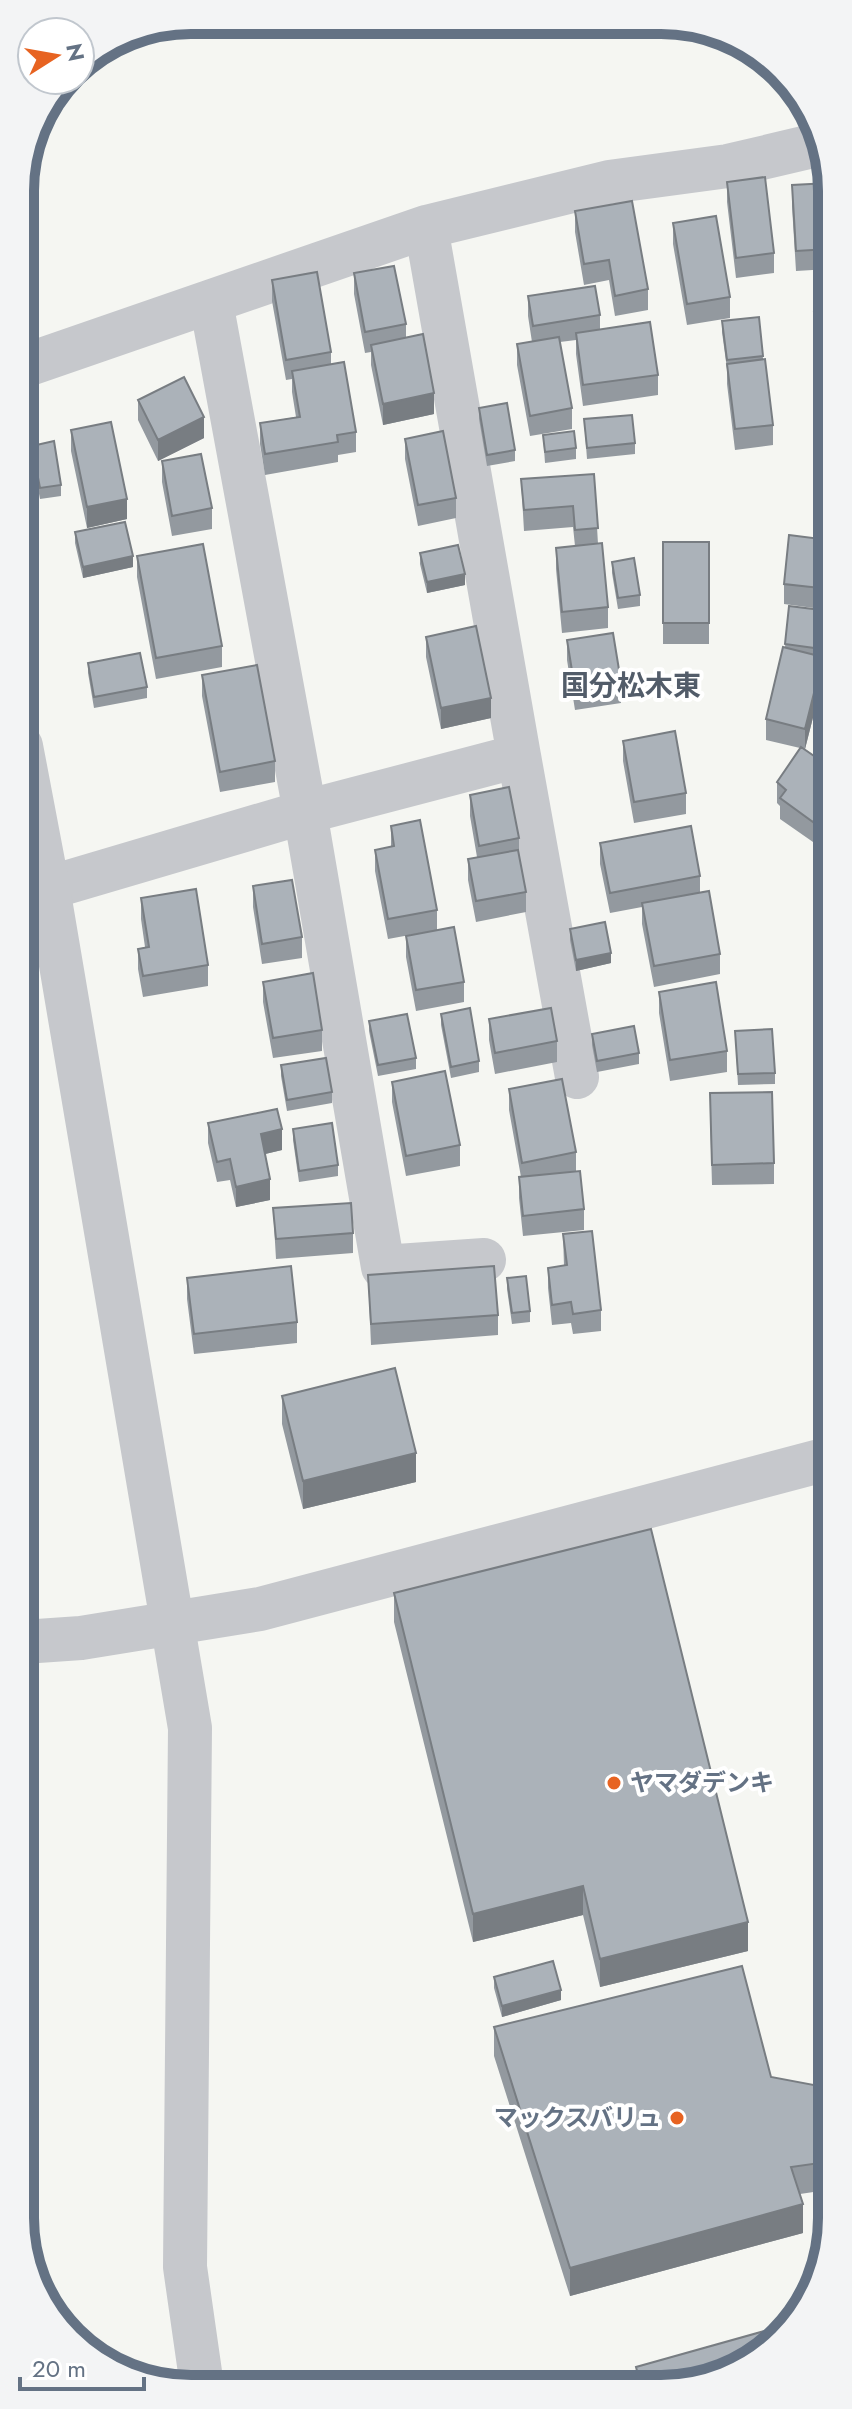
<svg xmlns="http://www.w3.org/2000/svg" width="852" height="2409" viewBox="0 0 852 2409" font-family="Jost,'Noto Sans JP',sans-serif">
<rect width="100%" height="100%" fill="#f5f6f2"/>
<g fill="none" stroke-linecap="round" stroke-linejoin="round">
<path stroke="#c6c8cc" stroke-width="44" d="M211 302 305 812 383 1267 484 1260
M21 367 426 227 609 182 728 166 821 144
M519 756 577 1077
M48 888 305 812 519 756 426 227"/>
<path stroke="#c6c8cc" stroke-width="44" d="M21 746 48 888 190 1728 185 2267 202 2386
M23 1642 81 1638 260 1609 831 1458"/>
</g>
<path fill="#93999f" d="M727 182 774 253V273L736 278 727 202Z
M829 183V269L796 271 792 206V185Z
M575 211 648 289V310L615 316 609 280 584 285 575 232Z
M673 223 730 297V318L687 325 673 244Z
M354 273 406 324V338L434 414 383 425 371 365V352L365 353 354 294Z
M272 280 331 352V364L356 432V452L338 455V462L265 475 260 444V423L296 417 292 392V379L286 380 272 301Z
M528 296 600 315V330L658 375V395L583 406 576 354V340L560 342 572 408V429L530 436 517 365V344L532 342 528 316Z
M829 310V436H826L822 363 820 364 814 323V312Z
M759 317 763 359 773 425V445L735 450 727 384V369L722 332V321Z
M138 400 204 438 158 461 138 420Z
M479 408 515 450V461L487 466 479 419Z
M584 419 635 443V454L587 459Z
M71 430 127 519 87 528 71 451Z
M543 435 576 448V459L545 463Z
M405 439 456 498V518L418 526 405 459Z
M32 446 61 485V496L40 499 32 457Z
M162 461 212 508V529L172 536 162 482Z
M594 474 598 544 608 607V628L562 633 556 569V548L575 546 573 527 524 531 521 479Z
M75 532 133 567 83 578 75 543Z
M829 540V610L784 604V584Z
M663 542H709V644H663Z
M420 553 465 585 427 593 420 564Z
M137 556 222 646V667L156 679 137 577Z
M612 562 640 595V606L618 609 612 573Z
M789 606 829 611V660H823V678L805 749 830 767V819L813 842 780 819V806L777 803V782L800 748 766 740V719L785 647Z
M426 637 491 718 441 729 426 657Z
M567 640 621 682V703L575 710 567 660Z
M88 663 147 687V698L94 708 88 673Z
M202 675 275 761V782L220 792 202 696Z
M623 741 686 793V814L634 823 623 761Z
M470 795 519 838V856L526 892V912L476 922 468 880V859L477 857 470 816Z
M391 826 437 910V930L388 939 375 871V850L391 847Z
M600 843 700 876V892L720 954V974L654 987 642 924V907L610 913 600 864Z
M253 886 302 937V958L262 964 253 907Z
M141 898 208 965V986L143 997 138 969V949L145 947 141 919Z
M570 929 611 963 576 971 570 940Z
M406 936 464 982V1002L416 1011 406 957Z
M263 982 322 1030V1051L273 1058 263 1002Z
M659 992 727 1051V1072L670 1081 659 1013Z
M441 1014 479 1061V1072L451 1078 441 1025Z
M489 1019 557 1041V1062L495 1074 489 1040Z
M369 1021 416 1058V1069L378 1076 369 1031Z
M735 1031 775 1073V1084L738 1085Z
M592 1034 639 1053V1064L597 1072 592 1045Z
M281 1065 332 1092V1103L287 1111 281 1076Z
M392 1082 460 1145V1166L406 1176 392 1102Z
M509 1089 576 1152V1171L584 1209V1230L523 1236 519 1198V1177H521L509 1110Z
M710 1114 774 1163V1184L712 1185Z
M208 1123 282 1150 265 1154 270 1200 236 1207 230 1180 217 1182 208 1143Z
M293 1129 338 1165V1176L299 1182 293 1140Z
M273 1208 353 1233V1253L276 1259Z
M563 1234 601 1310V1331L573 1334 571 1323 552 1325 548 1288V1268L564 1266Z
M368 1275 498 1315V1335L371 1345Z
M187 1278 297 1322V1343L194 1354 187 1299Z
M507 1278 530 1311V1322L512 1324 507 1289Z
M282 1396 416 1482 303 1509 282 1424Z
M394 1593 748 1951 600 1987 583 1915 473 1942 394 1622Z
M494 1977 561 2000 502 2017 494 1988Z
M494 2027 771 2077 827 2162V2190L800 2194 803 2233 570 2296 494 2056Z
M636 2367 695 2386H636Z"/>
<path fill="#787d82" d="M434 393V414L383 425V404Z
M204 417V438L158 461V440Z
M127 499V519L87 528V507Z
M133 556V567L83 578V567Z
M465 574V585L427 593V582Z
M823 657V678L805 749V729Z
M491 698V718L441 729V708Z
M830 798V819L813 842V822Z
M611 953V963L576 971V960Z
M282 1129V1150L261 1155V1134Z
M270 1179V1200L236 1207V1187Z
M416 1453V1482L303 1509V1481Z
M583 1886V1915L473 1942V1914Z
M748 1922V1951L600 1987V1959Z
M561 1990V2000L502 2017V2006Z
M803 2204V2233L570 2296V2268Z"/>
<path fill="#abb2b9" stroke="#787d82" stroke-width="2" d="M765 177 774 253 736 258 727 182Z
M829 183V249L796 251 792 185Z
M632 201 648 289 615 296 609 260 584 264 575 211Z
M716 216 730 297 687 304 673 223Z
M394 266 406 324 365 332 354 273Z
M317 272 331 352 286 360 272 280Z
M595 286 600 315 533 326 528 296Z
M829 310V351L820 353 814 312Z
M759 317 763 356 727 360 722 321Z
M650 322 658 375 583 385 576 333Z
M423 334 434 393 383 404 371 345Z
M559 337 572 408 530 416 517 344Z
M822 356H829V415H826Z
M765 359 773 425 735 429 727 364Z
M344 362 356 432 337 435 338 442 265 454 260 423 300 417 292 371Z
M184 377 204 417 158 440 138 400Z
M507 403 515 450 487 455 479 408Z
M632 415 635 443 587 448 584 419Z
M111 422 127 499 87 507 71 430Z
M443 431 456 498 418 505 405 439Z
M574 431 576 448 545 452 543 435Z
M54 441 61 485 40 488 32 446Z
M201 454 212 508 172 516 162 461Z
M594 474 598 528 575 530 573 506 524 510 521 479Z
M125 522 133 556 83 567 75 532Z
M789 535 829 540 827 556H829V589L784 584Z
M663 542H709V623H663Z
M602 543 608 607 562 612 556 548Z
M203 544 222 646 156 658 137 556Z
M458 545 465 574 427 582 420 553Z
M634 558 640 595 618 598 612 562Z
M789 606 829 611V650L785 644Z
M476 626 491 698 441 708 426 637Z
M613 633 621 682 575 689 567 640Z
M783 647 823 657 805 729 766 719Z
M140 653 147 687 94 697 88 663Z
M257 665 275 761 220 772 202 675Z
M675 731 686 793 634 802 623 741Z
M801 747 830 767V798L813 822 780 798 786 790 777 782Z
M509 787 519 838 479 846 470 795Z
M420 820 437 910 388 919 375 850 394 846 391 826Z
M691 826 700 876 610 893 600 843Z
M518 850 526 892 476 901 468 859Z
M292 880 302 937 262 944 253 886Z
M196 889 208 965 143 976 138 949 149 947 141 898Z
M709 891 720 954 654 966 642 903Z
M605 922 611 953 576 960 570 929Z
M454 927 464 982 416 990 406 936Z
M313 973 322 1030 273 1038 263 982Z
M716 982 727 1051 670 1060 659 992Z
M470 1008 479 1061 451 1067 441 1014Z
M551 1008 557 1041 495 1053 489 1019Z
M407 1014 416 1058 378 1065 369 1021Z
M634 1026 639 1053 597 1061 592 1034Z
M772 1029 775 1073 738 1074 735 1031Z
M326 1058 332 1092 287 1100 281 1065Z
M445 1071 460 1145 406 1156 392 1082Z
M562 1079 576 1152 522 1163 509 1089Z
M772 1092 774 1163 712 1165 710 1093Z
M277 1109 282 1129 261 1134 270 1179 236 1187 230 1159 217 1162 208 1123Z
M332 1123 338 1165 299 1171 293 1129Z
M580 1171 584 1209 523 1216 519 1177Z
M351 1203 353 1233 276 1239 273 1208Z
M592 1231 601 1310 573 1314 571 1302 552 1305 548 1268 567 1265 563 1234Z
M291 1266 297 1322 194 1334 187 1278Z
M494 1266 498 1315 371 1324 368 1275Z
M526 1276 530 1311 512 1313 507 1278Z
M395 1368 416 1453 303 1481 282 1396Z
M651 1529 748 1922 600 1959 583 1886 473 1914 394 1593Z
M553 1961 561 1990 502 2006 494 1977Z
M742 1966 771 2077 814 2085 827 2162 791 2167 803 2204 570 2268 494 2027Z
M793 2323 790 2330 695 2386H641L636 2367Z"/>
<g fill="#e76321" stroke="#fff" stroke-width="3">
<circle cx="614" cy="1783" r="8"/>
<circle cx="677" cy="2118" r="8"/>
</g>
<g text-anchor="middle" stroke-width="8" stroke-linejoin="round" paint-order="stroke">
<g font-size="24" font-weight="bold" fill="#647284" stroke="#fff" text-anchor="start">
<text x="630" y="1791">ヤマダデンキ</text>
<text x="661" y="2126" text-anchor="end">マックスバリュ</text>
</g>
<g font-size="28" font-weight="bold" fill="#525c69" stroke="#fff">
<text x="631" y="695">国分松木東</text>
</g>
</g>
<path d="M0 0H852V2409H0ZM191 34H661A157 157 0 0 1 818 191V2218A157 157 0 0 1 661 2375H191A157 157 0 0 1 34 2218V191A157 157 0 0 1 191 34Z" fill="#f3f4f5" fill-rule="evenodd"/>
<path fill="none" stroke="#647284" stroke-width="10" d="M191 34H661A157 157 0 0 1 818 191V2218A157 157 0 0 1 661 2375H191A157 157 0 0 1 34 2218V191A157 157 0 0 1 191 34Z"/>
<g transform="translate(56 56) rotate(79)"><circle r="38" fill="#ffffff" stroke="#c1c7ce" stroke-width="2"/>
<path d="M0-6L14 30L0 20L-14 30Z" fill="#e76321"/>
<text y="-12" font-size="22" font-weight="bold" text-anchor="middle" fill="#647284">N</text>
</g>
<path d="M20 2377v12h124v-12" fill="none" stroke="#647284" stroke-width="4"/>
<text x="32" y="2377" font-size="24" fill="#647284" stroke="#ffffff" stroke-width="6" paint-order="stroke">20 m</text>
</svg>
